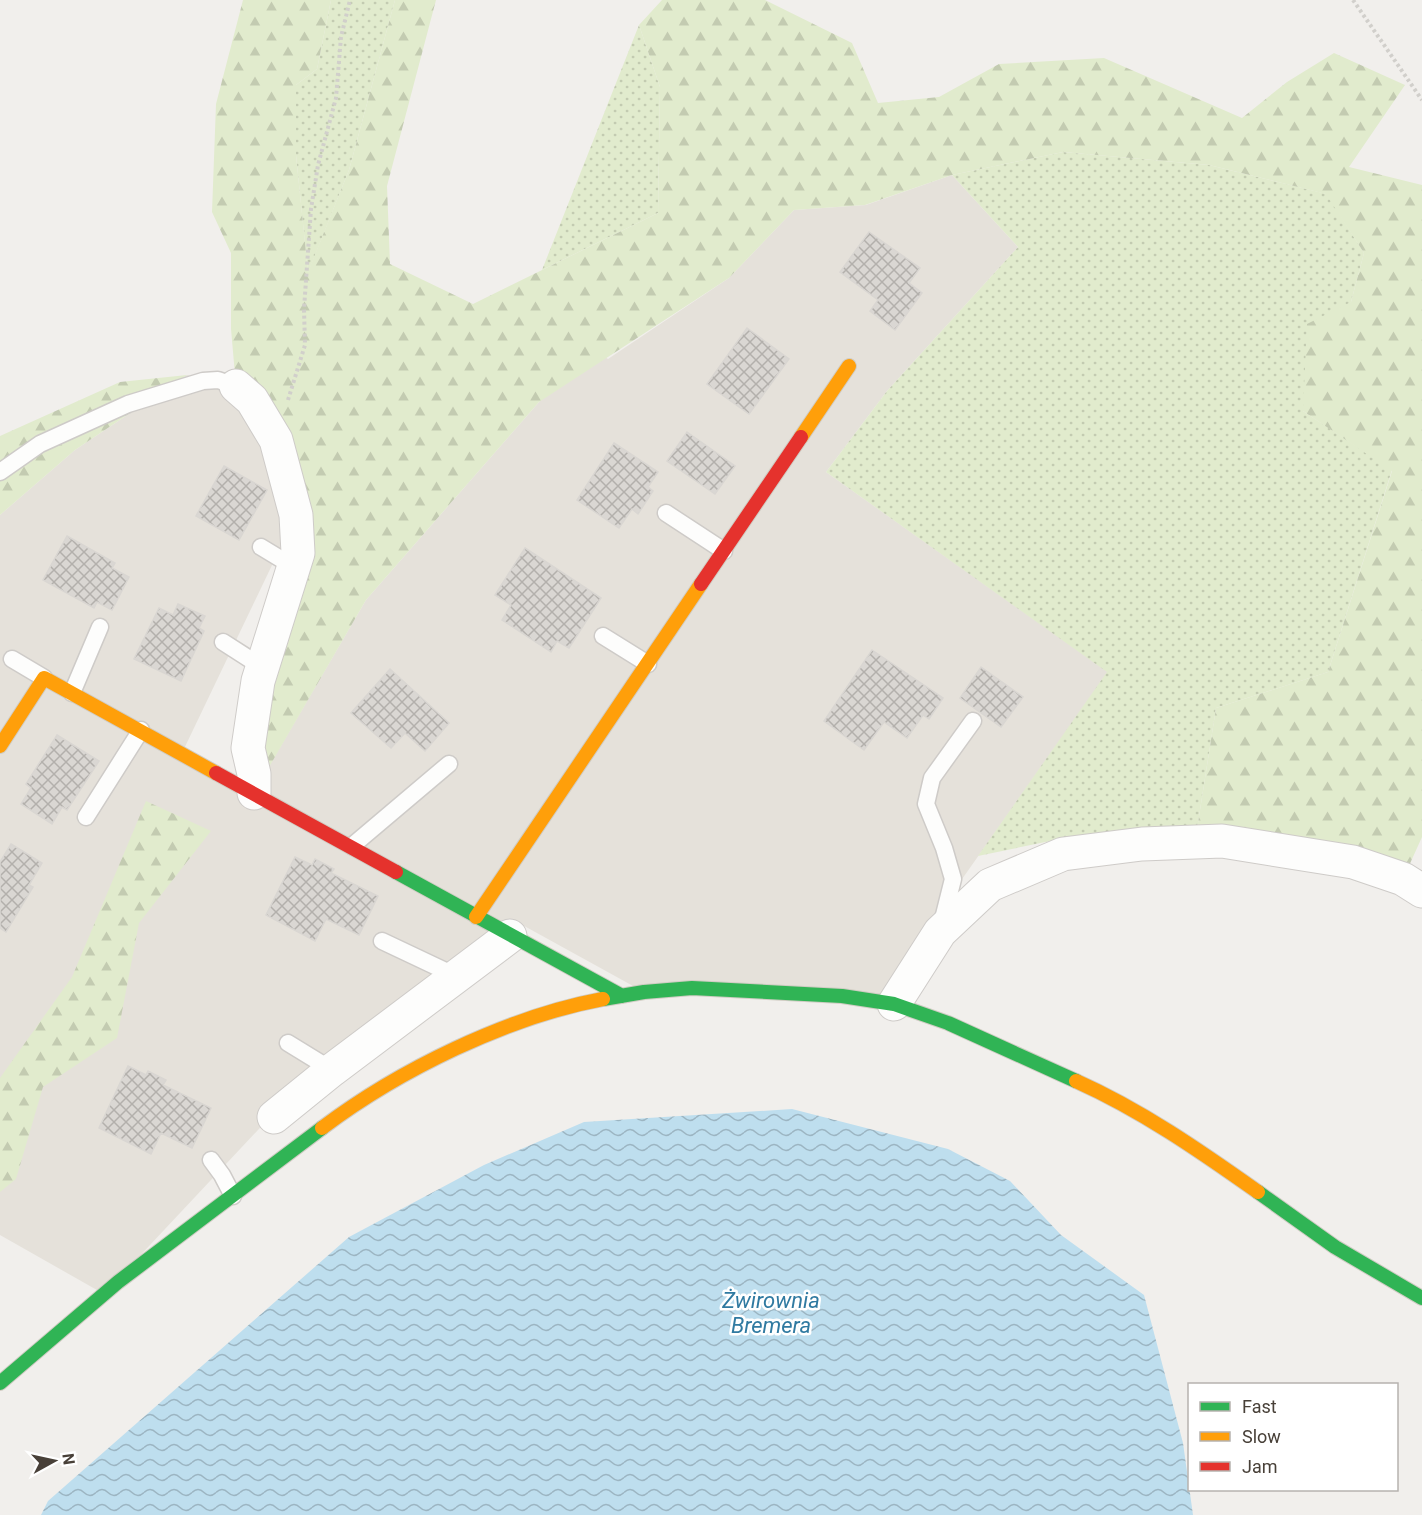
<svg xmlns="http://www.w3.org/2000/svg" width="1422" height="1515" viewBox="0 0 1422 1515" font-family="Roboto,sans-serif">
<defs>
<pattern id="grass-dots" width="8" height="8" patternUnits="userSpaceOnUse" patternTransform="scale(1.5)"><rect width="8" height="8" fill="#e1ebcd"/><path d="M2 2h.1M6 6h.1" fill="none" stroke="#c3cbb1" stroke-width="1.8" stroke-linecap="round"/></pattern>
<pattern id="forest-firs" width="22" height="20" patternUnits="userSpaceOnUse" patternTransform="scale(1.5)"><rect width="22" height="20" fill="#e1ebcd"/><path d="M5 1l3.5 6h-7zM16 11l3.5 6h-7z" fill="#c3cbb1"/></pattern>
<pattern id="water-waves" width="16" height="10" patternUnits="userSpaceOnUse" patternTransform="scale(1.5)"><rect width="16" height="10" fill="#bedeee"/><path d="M0 5q4-4 8 0t8 0" fill="none" stroke="#9cb5c2"/></pattern>
<pattern id="building-cross-hatch" width="8" height="8" patternUnits="userSpaceOnUse" patternTransform="scale(1.5)"><rect width="8" height="8" fill="#dad7d3"/><path d="M0 0l8 8M0 8l8-8" fill="none" stroke="#b3b0ac"/></pattern>
</defs>
<rect width="100%" height="100%" fill="#f1efec"/>
<path fill="#e5e1da" d="M952 175 1018 247 887 391 826 472 1108 672 876 1001 644 992 517 922 272 1115 104 1294 0 1235V515L75 450 187 375 236 386 296 515 182 753 254 792 366 600 589 345 608 359 729 278 794 210 866 205Z"/>
<path fill="url(#grass-dots)" d="M331 0H395L349 170 308 273 296 155V85L317 69Z
M639 25 660 87 658 213 542 270Z
M1063 152 1209 165 1327 194 1364 253 1351 302 1303 411 1392 470 1328 672 1216 708 1195 842 1055 840 978 856 1107 672 826 472 887 391 1018 247 952 175Z"/>
<path fill="url(#forest-firs)" d="M243 0H331L317 69 296 85V155L308 272 349 170 395 0H436L387 186 390 264 473 304 658 213 660 87 639 25 662 0H765L852 43 878 103 939 97 999 64 1104 58 1242 118 1287 82 1334 53 1405 85 1349 167 1422 185V837L1403 879 1195 842 1216 708 1328 672 1392 471 1303 411 1307 324 1351 302 1364 253 1326 194 1209 165 1063 152 952 175 865 205 794 210 729 278 539 402 366 600 254 793 296 515 236 386 231 329V253L212 212 216 104Z
M187 375 75 450 0 515V436L120 382Z
M146 801 211 831 139 923 117 1038 43 1087 16 1179 0 1192V1078L72 977Z"/>
<path fill="url(#water-waves)" d="M792 1109 948 1149 1010 1181 1061 1235 1144 1295 1183 1443 1193 1515H41L48 1501 349 1237 484 1165 584 1122Z"/>
<path fill="url(#building-cross-hatch)" stroke="#d9d6d2" stroke-width="1.5" d="M869 232 920 268 909 283 922 293 895 330 870 311 878 300 840 272Z
M747 328 789 359 749 414 707 384Z
M687 432 735 466 715 494 667 461Z
M614 443 658 472 648 487 653 491 638 514 632 509 619 528 577 500Z
M224 466 267 490 239 540 196 516Z
M67 536 115 563 112 568 129 577 112 610 97 602 94 608 43 580Z
M525 548 601 598 569 648 557 641 551 652 502 620 511 605 495 595Z
M178 604 205 616 199 628 204 631 181 681 134 659 159 608 173 615Z
M872 650 943 698 929 719 923 715 907 738 884 722 864 750 824 721Z
M981 667 1023 697 1001 727 960 698Z
M390 669 449 723 425 751 405 733 391 748 351 713Z
M57 735 99 761 67 810 62 807 52 824 21 804 31 788 26 784Z
M11 844 42 863 29 885 33 887 6 932 0 928V862Z
M295 857 312 865 315 859 334 869 331 873 378 896 359 935 326 919 315 941 266 915Z
M128 1066 146 1075 148 1071 166 1080 163 1085 211 1108 192 1148 161 1133 151 1154 99 1128Z"/>
<g fill="none" stroke-linecap="round" stroke-linejoin="round">
<defs>
<path id="lane" d="M0 472 40 444 128 404 203 381 218 380 236 386
M666 513 724 551
M261 547 294 567
M603 636 648 664
M223 642 262 667
M12 659 44 678
M72 693 100 627
M86 817 141 730
M352 846 449 764
M942 923 953 879 944 848 926 804 932 778 973 721
M382 941 456 976
M288 1043 332 1070
M211 1160 222 1175 233 1196"/>
<path id="street" d="M236 386 252 400 276 440 296 515 298 553 258 681 248 748 254 774V793
M894 1004 940 932 990 885 1063 854 1142 844 1222 841 1353 862 1403 879 1422 891
M274 1117 332 1070 510 936"/>
<path id="fast" d="M396 872 622 996
M603 999 644 992 692 988 842 996 894 1004 948 1023 1076 1081
M1258 1192 1335 1247 1422 1298
M0 1383 118 1282 322 1128"/>
<path id="slow" d="M801 437 849 366
M0 746 44 678 216 773
M476 917 701 584
M1076 1081C1141 1110 1200 1151 1258 1192
M322 1128C399 1070 507 1017 603 999"/>
<path id="jam" d="M701 584 801 437
M216 773 396 872"/>
</defs>
<use href="#lane" stroke="#cecbc8" stroke-width="19"/>
<use href="#street" stroke="#cecbc8" stroke-width="35"/>
<use href="#fast" stroke="#d0ccc3" stroke-width="16"/>
<use href="#slow" stroke="#d0ccc3" stroke-width="16"/>
<use href="#jam" stroke="#d0ccc3" stroke-width="16"/>
<path stroke="#d1cfcb" stroke-width="4" stroke-dasharray="3 3" stroke-linecap="butt" d="M1353 0 1422 100
M288 400 305 345 304 309 311 209 318 165 336 98 341 37 350 0"/>
<use href="#lane" stroke="#fdfdfc" stroke-width="16"/>
<use href="#street" stroke="#fdfdfc" stroke-width="33"/>
<use href="#fast" stroke="#30b455" stroke-width="14"/>
<use href="#slow" stroke="#ff9f0a" stroke-width="14"/>
<use href="#jam" stroke="#e5322d" stroke-width="14"/>
</g>
<g text-anchor="middle" stroke-width="5" stroke-linejoin="round" paint-order="stroke">
<g font-size="22" font-style="italic" fill="#307aa1" stroke="#fff">
<text x="771" y="1308">Żwirownia<tspan x="771" dy="25">Bremera</tspan></text>
</g>
</g>
<rect x="1188" y="1383" width="210" height="108" fill="#ffffff" stroke="#b6b3af" stroke-width="1.5"/>
<rect x="1200" y="1402" width="30" height="9" fill="#30b455" stroke="#b6b3af" stroke-width="1.5"/>
<text x="1242" y="1413" font-size="18" fill="#484038">Fast</text>
<rect x="1200" y="1432" width="30" height="9" fill="#ff9f0a" stroke="#b6b3af" stroke-width="1.5"/>
<text x="1242" y="1443" font-size="18" fill="#484038">Slow</text>
<rect x="1200" y="1462" width="30" height="9" fill="#e5322d" stroke="#b6b3af" stroke-width="1.5"/>
<text x="1242" y="1473" font-size="18" fill="#484038">Jam</text>
<g transform="translate(54 1461) rotate(82)" stroke="#ffffff" stroke-width="4.5" paint-order="stroke">
<path d="M0-4.5L10 22L0 15L-10 22Z" fill="#484038"/>
<text y="-9" font-size="16" font-weight="bold" text-anchor="middle" fill="#484038">N</text>
</g>
</svg>
